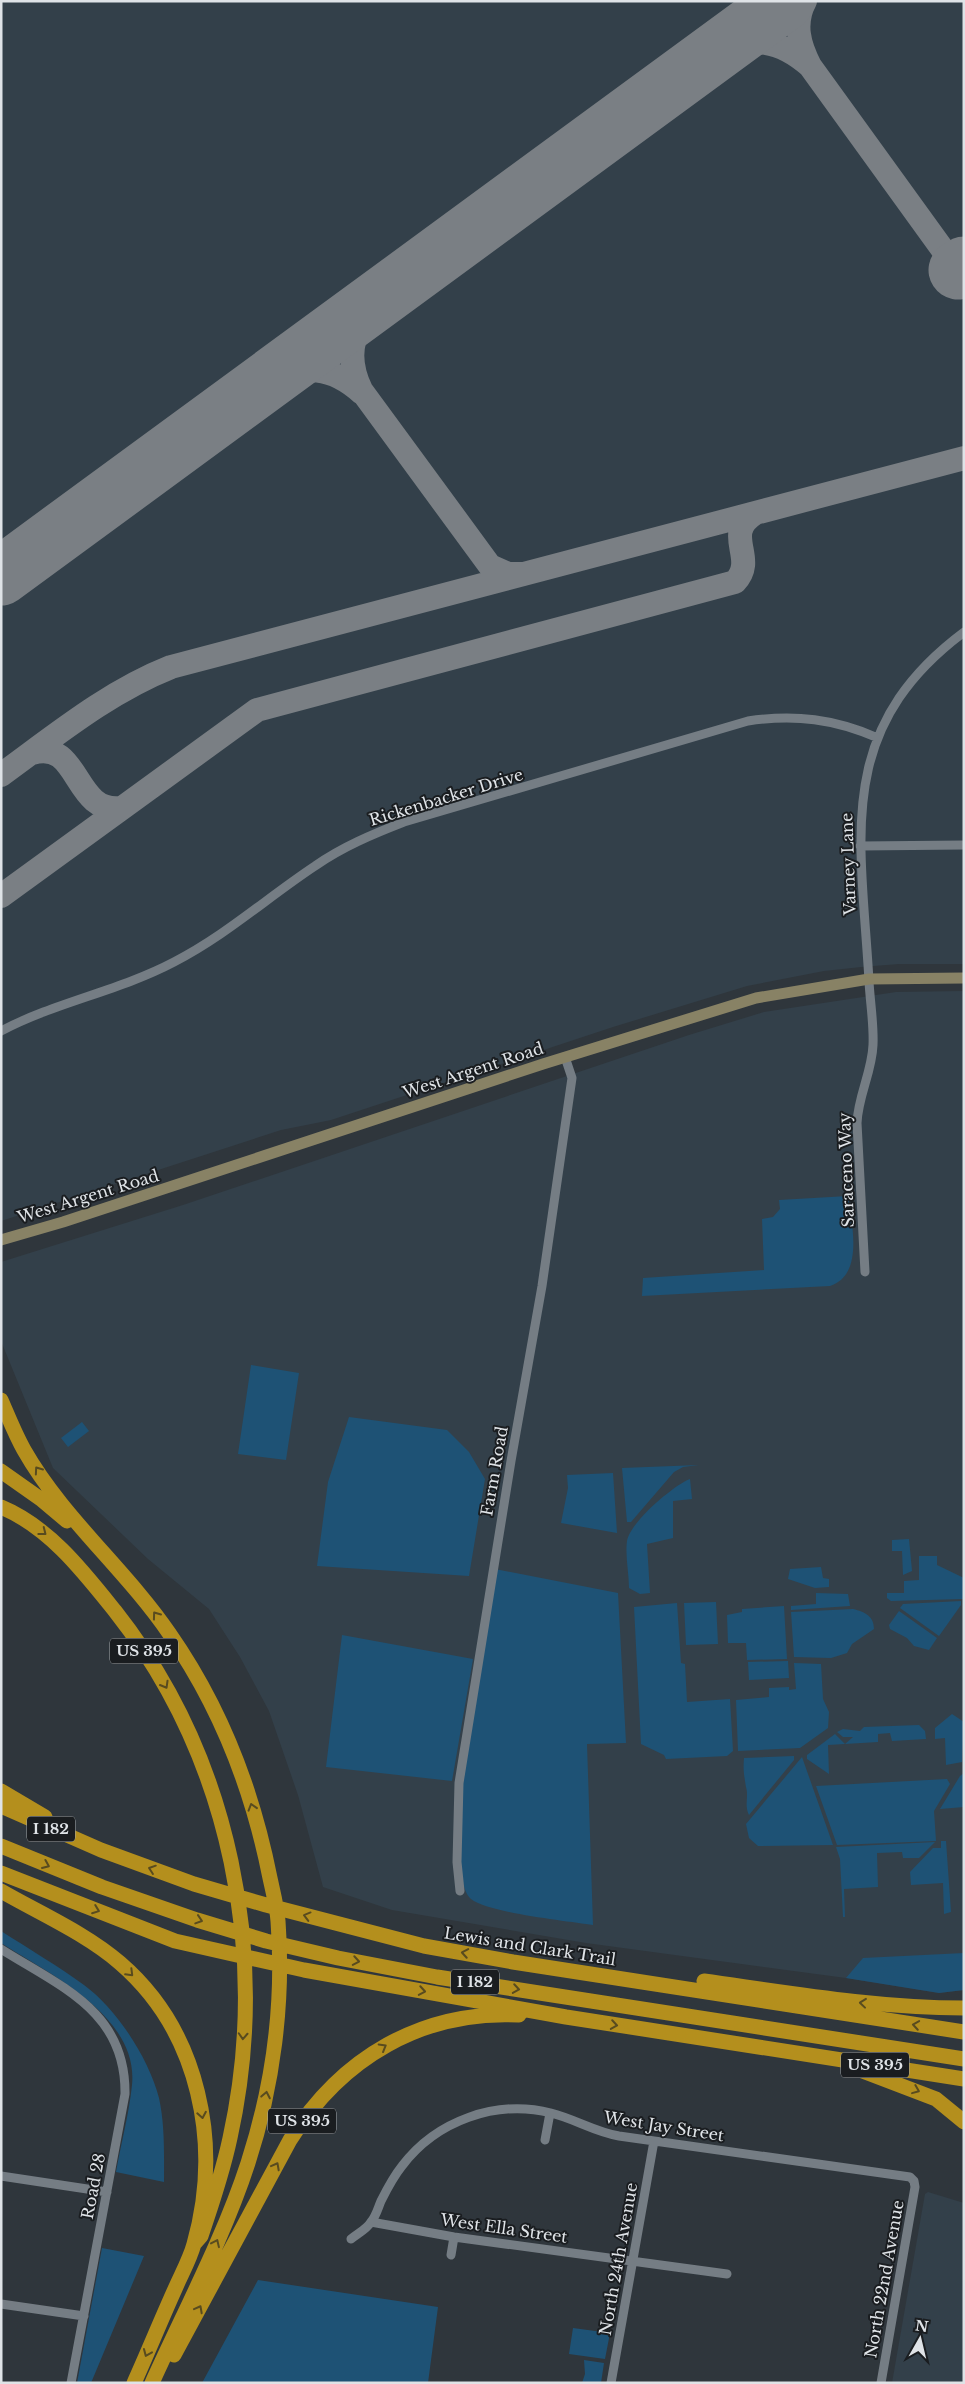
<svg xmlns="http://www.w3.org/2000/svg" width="965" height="2384" viewBox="0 0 965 2384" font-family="'Libre Baskerville',serif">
<rect width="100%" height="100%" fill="#2f363c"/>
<path fill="#33404a" d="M1 1H964V964H899L861 967 824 971 747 986 613 1027 331 1120 281 1130 1 1221Z
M964 991V1990L939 1993 846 1978 586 1943 392 1910 323 1887 298 1795 269 1711 240 1657 209 1609 148 1559 53 1468 1 1341V1262L183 1205 689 1035 764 1012 896 992Z
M928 2192 964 2203V2383H892L925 2194Z"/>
<path fill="#1e5275" d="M848 1196C852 1224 864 1275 830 1286L642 1296 643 1278 764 1270 762 1219 773 1217 780 1209 779 1200Z
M251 1365 299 1373 286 1460 238 1454Z
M349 1417 447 1430 469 1452 485 1479 469 1576 317 1566 328 1482Z
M82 1422 89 1431 68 1447 61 1438Z
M699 1465 683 1467 674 1472 631 1522H627L622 1468Z
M613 1473 617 1533 561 1523 568 1488 567 1475Z
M690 1479 692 1499 673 1501V1538L647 1544 650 1593 640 1594 629 1588C629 1573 625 1556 627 1541 630 1522 674 1485 690 1479Z
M909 1539 912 1571 903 1575 902 1551H892V1540Z
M919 1556H937V1565L964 1578 963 1599 891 1601 887 1598V1593H904V1581L919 1580Z
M821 1567 823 1578 829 1579V1587L815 1588 788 1579 790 1569Z
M495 1569 618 1593 626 1743 587 1744 593 1925C568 1921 489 1913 471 1899 438 1871 487 1618 495 1569Z
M816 1593 848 1594 850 1606 791 1610V1606L816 1604Z
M961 1601V1605L939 1636 900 1608 903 1604Z
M716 1602 718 1644 686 1645 684 1603Z
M677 1603 681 1663 685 1664 687 1702 730 1699 733 1751 727 1756 666 1759 664 1755 641 1744 634 1607Z
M784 1606 787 1659 747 1660 746 1643H728L727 1615 742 1612V1609Z
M853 1609C865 1612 874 1616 874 1629L852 1644 847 1653 831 1658 794 1657 791 1612Z
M899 1611 937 1638 929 1650 914 1646 907 1638 890 1629 889 1625Z
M342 1635 473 1659 452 1781 326 1767Z
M788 1661 789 1678 749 1680 748 1662Z
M794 1663 821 1664 823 1699 829 1712 828 1728 800 1748 738 1751 736 1700 769 1697V1688L789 1687V1690L796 1689Z
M952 1714 964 1722 962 1762 946 1765 945 1738 935 1739V1728Z
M919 1725 925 1731 926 1739 892 1741 890 1733 878 1734V1742L828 1745 829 1774 807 1759V1755L835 1734 845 1744 853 1737H843L837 1732 843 1729 860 1731 864 1727Z
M794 1756V1760L749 1815C744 1805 749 1797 746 1787 744 1775 743 1770 744 1758Z
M802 1757 833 1845 758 1846 749 1838 746 1824Z
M964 1773V1807L940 1809 960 1776Z
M947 1779 950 1784 934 1811 936 1841 837 1845 816 1786Z
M941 1841H946L951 1912 944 1914 943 1883 911 1885 910 1872 933 1848H941Z
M935 1842 919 1858H903L902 1852 877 1853 878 1887 844 1889 845 1917H843L840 1859 836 1847Z
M1 1931C29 1949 58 1966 84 1985 117 2009 149 2059 159 2098 165 2125 164 2154 164 2182L116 2172C121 2143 129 2114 132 2085 139 2016 49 1974 1 1943Z
M964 1953V1990L939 1993 846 1978 863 1958Z
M102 2248 144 2256 91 2383H77Z
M258 2280 438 2307 428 2383H202Z
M573 2328 610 2333 605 2359 569 2354Z
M584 2360 604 2363 601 2383H582L585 2374Z"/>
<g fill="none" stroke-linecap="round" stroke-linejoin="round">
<path stroke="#7a7f84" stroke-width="24" d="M805 1C793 23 799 45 810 66L964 279
M716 52C753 36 779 39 810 66
M382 298C354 327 343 352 361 390L490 566 508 574H522
M268 381C305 365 331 365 362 393
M32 753C80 738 73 814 121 808
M1 775C56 735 108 692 171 667L964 458
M1 896 257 710 735 582C758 558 722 535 754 514"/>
<path stroke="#7a7f84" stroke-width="59" d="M958 270 964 266
M1 576 785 1"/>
<path stroke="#757d84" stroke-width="9" d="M860 846 964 845
M1 1031C56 1002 119 991 174 962 225 936 268 897 315 866 342 847 373 834 404 822L748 721C795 714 835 719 878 738
M865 1272 857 1123C858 1096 872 1072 873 1045 874 1024 870 1002 869 981 861 838 833 730 964 632
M460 1891 457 1862 459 1783 511 1461 542 1286 572 1078 565 1057
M1 1949C61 1987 126 2011 125 2094L71 2383
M545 2140 550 2113
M1 2176 107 2192
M371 2222 454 2237 727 2274
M351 2239C357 2234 367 2229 371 2222 376 2216 378 2208 381 2201 387 2189 394 2176 402 2166 436 2121 496 2099 551 2113 575 2119 595 2132 619 2136L910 2177 914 2181 915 2187 881 2383
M451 2255 454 2237
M1 2304 84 2316
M611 2383 654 2141"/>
<path stroke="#888265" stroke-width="11" d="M1 1240 63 1222 543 1064 756 998 869 979 964 978"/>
<path stroke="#b48f1d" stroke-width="15" d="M1 1400C8 1416 15 1434 24 1450 62 1517 125 1569 169 1633 220 1706 253 1792 270 1878 273 1892 277 1907 278 1921 284 2002 273 2086 248 2163 224 2237 184 2312 152 2383
M1 1471 42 1500 67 1521
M1 1507C49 1527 83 1571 115 1611 231 1758 270 1956 230 2138 223 2171 212 2204 201 2236L194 2244
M1 1791 45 1817
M1 1806 101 1850 194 1884 266 1905 424 1946 513 1962 964 2032
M1 1846 102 1887 197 1920 266 1941 338 1958 437 1977 964 2059
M1 1873 175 1941 304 1970 566 2017 964 2079
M1 1891C41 1914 85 1933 120 1963 200 2032 222 2145 194 2244 190 2259 181 2275 175 2289 161 2320 148 2352 134 2383
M704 1981C790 1993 877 2008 964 2008
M860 2070 936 2099 964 2122
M174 2355 290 2140C341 2058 422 2010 519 2015"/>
</g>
<defs><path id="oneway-chevron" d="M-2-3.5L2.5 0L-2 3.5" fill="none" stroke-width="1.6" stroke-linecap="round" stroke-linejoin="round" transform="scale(1.25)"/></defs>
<g stroke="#584b1f">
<use href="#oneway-chevron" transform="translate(38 1470) rotate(-125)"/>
<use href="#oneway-chevron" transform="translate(43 1532) rotate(38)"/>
<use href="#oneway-chevron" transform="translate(156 1615) rotate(-126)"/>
<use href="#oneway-chevron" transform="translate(165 1685) rotate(60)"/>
<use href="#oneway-chevron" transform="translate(252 1807) rotate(-107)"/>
<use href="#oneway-chevron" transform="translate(46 1865) rotate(23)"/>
<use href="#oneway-chevron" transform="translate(152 1869) rotate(-161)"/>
<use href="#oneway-chevron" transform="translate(96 1910) rotate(21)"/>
<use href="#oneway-chevron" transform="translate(307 1916) rotate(-165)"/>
<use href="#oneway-chevron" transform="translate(199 1920) rotate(18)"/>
<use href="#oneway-chevron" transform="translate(465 1953) rotate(-170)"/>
<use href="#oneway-chevron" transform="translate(356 1961) rotate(10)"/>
<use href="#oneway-chevron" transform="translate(130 1973) rotate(45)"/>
<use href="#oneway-chevron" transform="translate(516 1989) rotate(9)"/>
<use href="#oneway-chevron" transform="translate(422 1991) rotate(10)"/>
<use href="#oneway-chevron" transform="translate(863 2003) rotate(-174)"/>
<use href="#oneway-chevron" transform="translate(614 2025) rotate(9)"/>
<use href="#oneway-chevron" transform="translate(916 2025) rotate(-171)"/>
<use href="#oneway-chevron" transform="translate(243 2036) rotate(93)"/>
<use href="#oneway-chevron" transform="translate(383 2047) rotate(-30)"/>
<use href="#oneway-chevron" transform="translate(916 2090) rotate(22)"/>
<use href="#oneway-chevron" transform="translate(266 2095) rotate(-79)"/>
<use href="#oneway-chevron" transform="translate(202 2115) rotate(80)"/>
<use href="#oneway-chevron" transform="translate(276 2166) rotate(-62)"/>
<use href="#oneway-chevron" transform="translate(216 2243) rotate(-65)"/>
<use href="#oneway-chevron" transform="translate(199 2309) rotate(-62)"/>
<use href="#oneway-chevron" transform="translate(147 2353) rotate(113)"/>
</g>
<g text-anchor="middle" stroke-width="4" stroke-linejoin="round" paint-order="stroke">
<g fill="#1a1d20" stroke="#a4a8ab" stroke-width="1">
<rect x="110" y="1638.5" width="68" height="25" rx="4"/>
<rect x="27" y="1816.5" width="48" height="25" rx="4"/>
<rect x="451" y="1969.5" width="48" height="25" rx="4"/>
<rect x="841" y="2052.5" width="68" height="25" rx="4"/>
<rect x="268" y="2108.5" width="68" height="25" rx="4"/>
</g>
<g font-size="15" font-weight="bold" fill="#dfe3e7">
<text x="144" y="1656">US 395</text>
<text x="51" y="1834">I 182</text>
<text x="475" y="1987">I 182</text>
<text x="875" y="2070">US 395</text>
<text x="302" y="2126">US 395</text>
</g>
<g font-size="16" fill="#dfe3e7" stroke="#1a1d20">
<text transform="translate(446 797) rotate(-17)" y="6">Rickenbacker Drive</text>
<text transform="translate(848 864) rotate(-92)" y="6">Varney Lane</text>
<text transform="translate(473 1070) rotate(-18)" y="6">West Argent Road</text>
<text transform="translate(846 1170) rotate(-92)" y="6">Saraceno Way</text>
<text transform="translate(88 1196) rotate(-17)" y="6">West Argent Road</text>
<text transform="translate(494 1471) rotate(-80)" y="6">Farm Road</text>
<text transform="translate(530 1946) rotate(9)" y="6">Lewis and Clark Trail</text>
<text transform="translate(664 2126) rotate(9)" y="6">West Jay Street</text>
<text transform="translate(93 2186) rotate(-79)" y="6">Road 28</text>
<text transform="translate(504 2228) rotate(8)" y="6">West Ella Street</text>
<text transform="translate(618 2259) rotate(-80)" y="6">North 24th Avenue</text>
<text transform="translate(884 2279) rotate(-80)" y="6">North 22nd Avenue</text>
</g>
</g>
<rect width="965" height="2384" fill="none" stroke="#dfe3e7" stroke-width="5"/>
<g transform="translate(920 2339) rotate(8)" stroke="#1a1d20" stroke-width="4" paint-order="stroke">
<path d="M0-4L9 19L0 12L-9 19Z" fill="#dfe3e7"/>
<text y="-8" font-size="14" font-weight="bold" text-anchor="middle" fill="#dfe3e7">N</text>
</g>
</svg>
